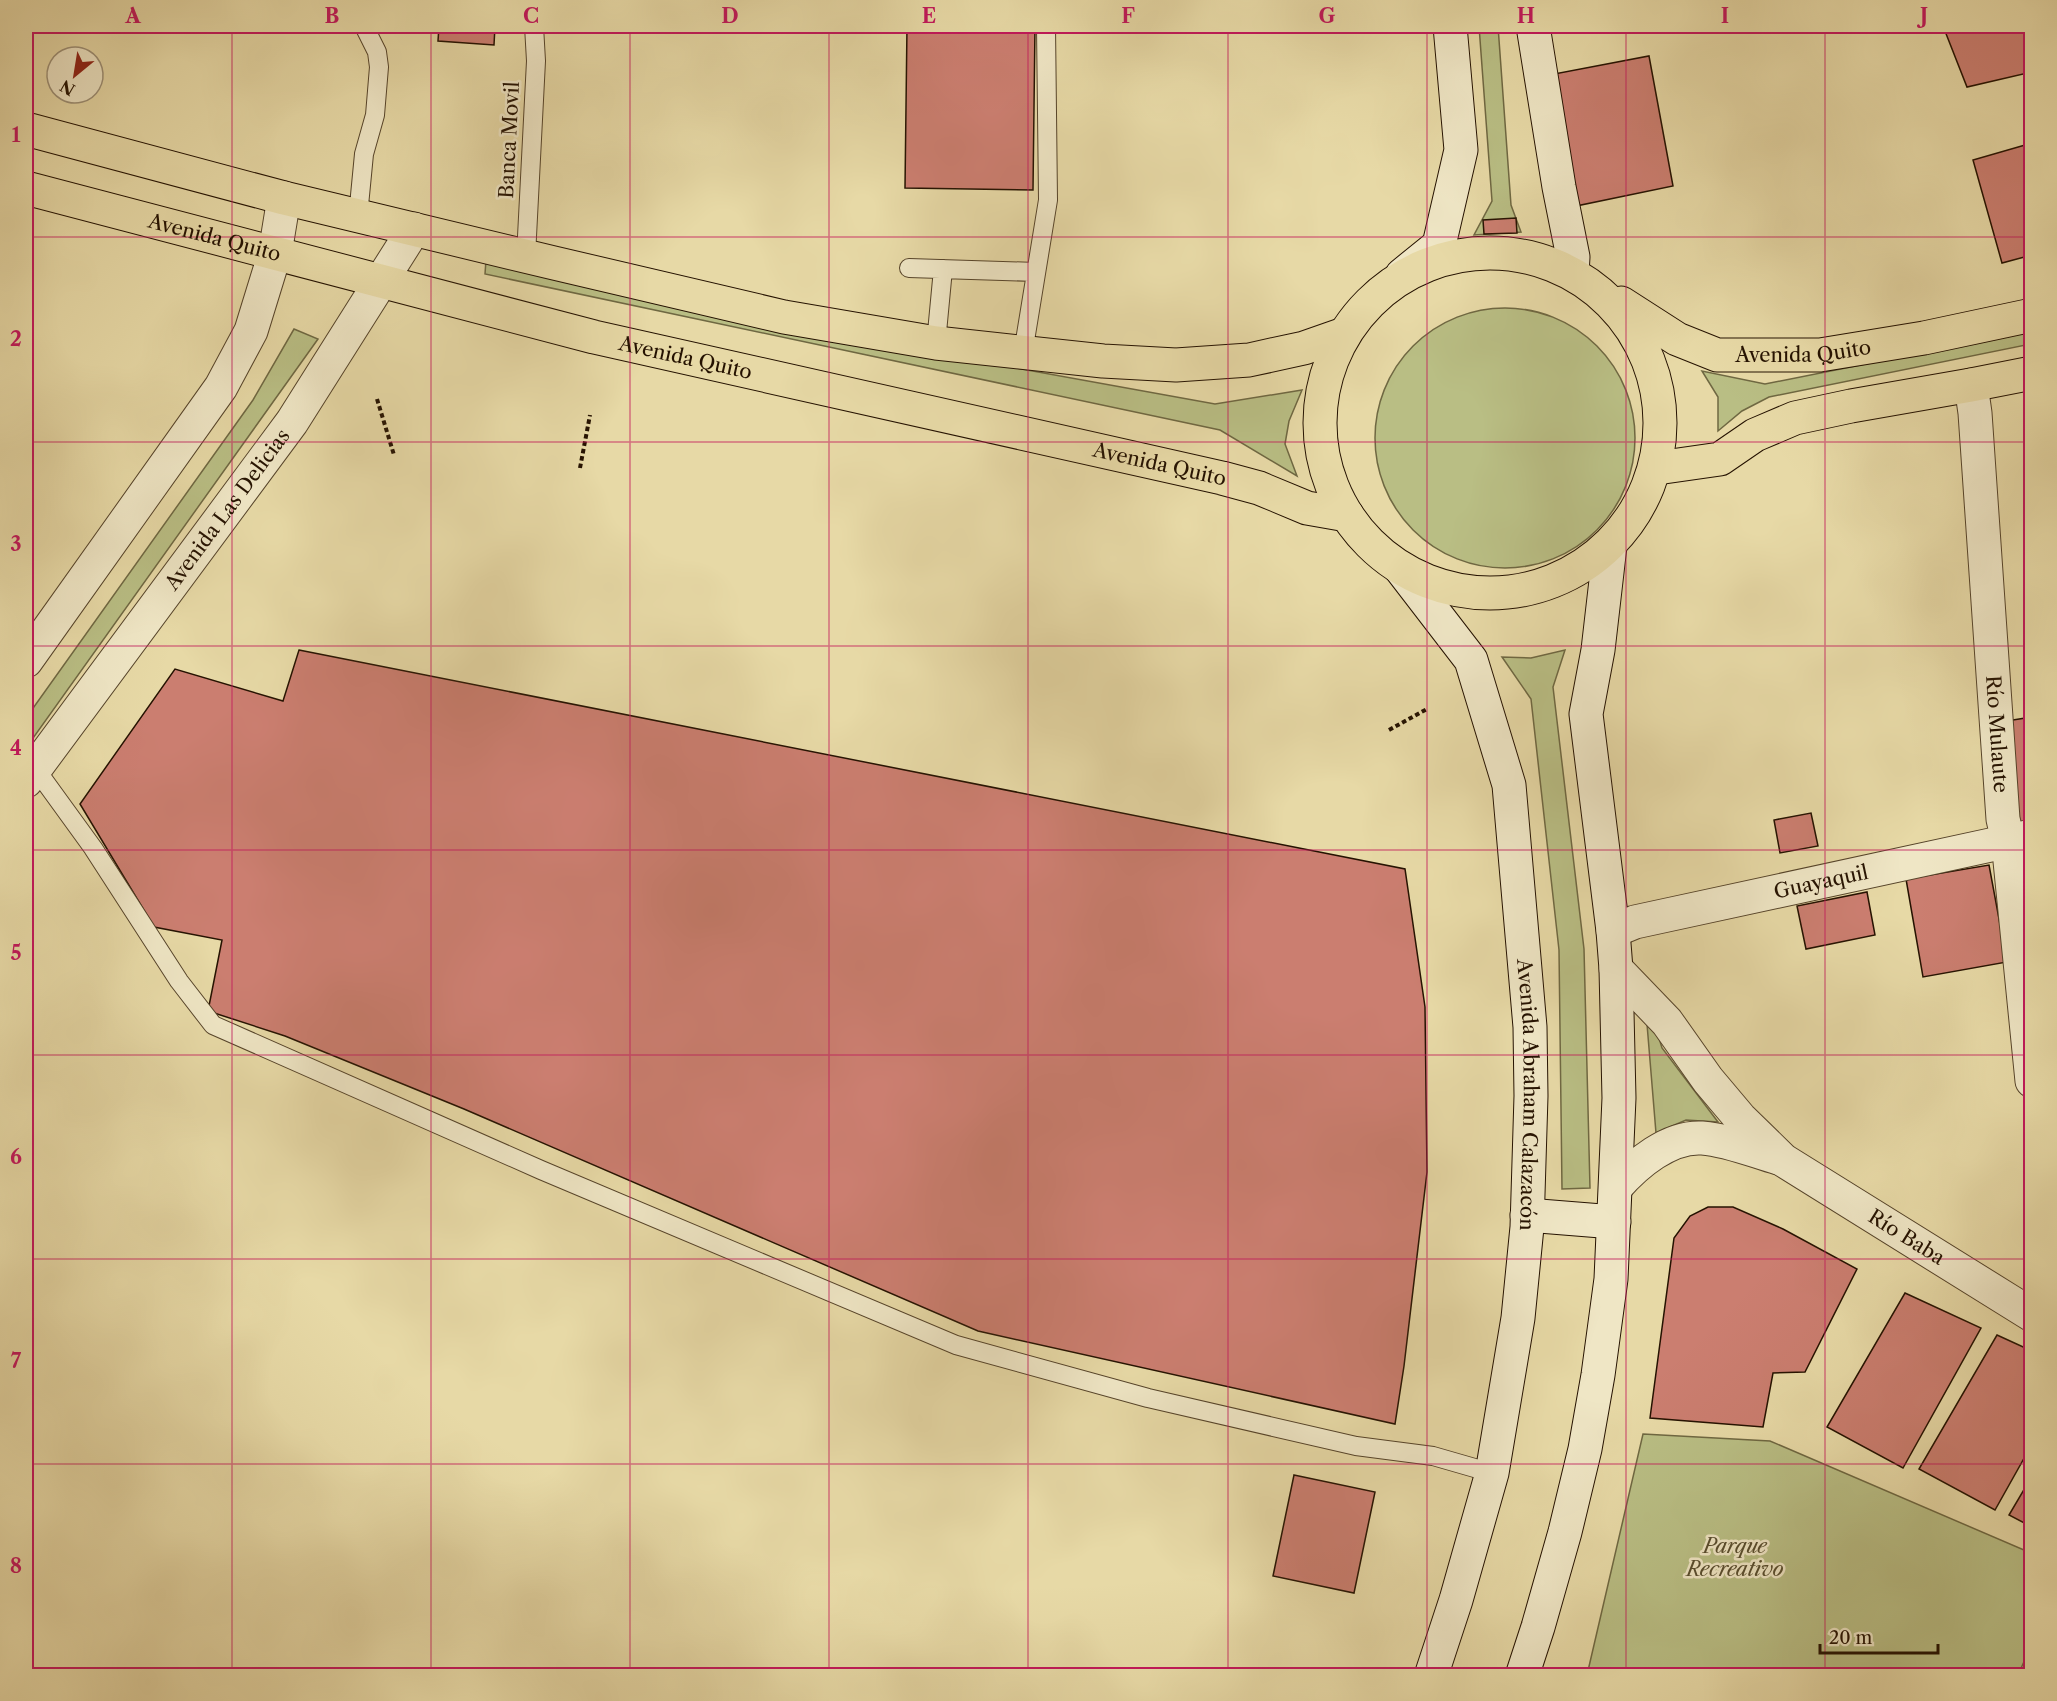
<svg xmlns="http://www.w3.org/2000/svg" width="2057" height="1701" viewBox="0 0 2057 1701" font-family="'Libre Caslon Text',serif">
<rect width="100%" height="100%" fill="#e7d9a6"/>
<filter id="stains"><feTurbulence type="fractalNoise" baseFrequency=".00333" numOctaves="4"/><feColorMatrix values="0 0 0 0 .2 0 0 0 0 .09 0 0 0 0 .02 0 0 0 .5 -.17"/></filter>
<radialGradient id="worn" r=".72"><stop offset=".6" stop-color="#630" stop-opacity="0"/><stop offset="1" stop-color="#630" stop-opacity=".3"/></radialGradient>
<path fill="#b9be84" stroke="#6f6842" stroke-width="1.5" d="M1479 26H1498L1511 205 1521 232 1474 235 1492 201Z
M486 260 944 355 1215 404 1302 390 1289 421 1285 444 1297 476 1220 430 485 274Z
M1375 438a130 130 0 1 1 260 0a130 130 0 1 1-260 0Z
M294 329 318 339 26 748V718L253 400Z
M2031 331V344L1769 397 1742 411 1718 431V397L1702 371 1765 384Z
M1565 650 1553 687 1584 949 1590 1188 1562 1189 1559 950 1531 699 1502 657 1531 658Z
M1654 1022 1662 1048 1718 1122 1686 1120 1656 1133 1647 1024Z
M1643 1434 1770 1441 2031 1553V1646L2018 1675H1587Z"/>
<path fill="#cb7e70" stroke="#251201" stroke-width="1.5" d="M439 26H495L494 45 438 41Z
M907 26H1035L1033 190 905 188Z
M1943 26H2032V72L1967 87Z
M1649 56 1673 186 1576 206 1554 74Z
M2032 143V255L2002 263 1973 160Z
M1516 218 1517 233 1484 234 1483 220Z
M299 650 1405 869 1425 1007 1427 1172 1404 1366 1395 1424 978 1331 464 1109 285 1036 208 1011 222 940 154 927 80 804 175 669 283 701Z
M2032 717V827L2018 829 2000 722Z
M1811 813 1818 846 1780 853 1774 820Z
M1989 865 2007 962 1923 977 1906 879Z
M1867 892 1875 935 1806 949 1797 906Z
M1708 1207H1733L1783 1229 1857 1269 1805 1372 1773 1373 1763 1427 1650 1418 1674 1238 1690 1216Z
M1905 1293 1981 1328 1903 1468 1827 1427Z
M1997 1335 2032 1351V1444L1995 1510 1919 1469Z
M1294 1475 1375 1492 1354 1593 1273 1576Z
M2032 1476V1527L2009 1515Z"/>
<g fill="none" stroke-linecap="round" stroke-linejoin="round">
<defs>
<path id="service" d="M358 216 364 154 375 115 379 67 377 52 364 26
M526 256 536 61 534 26
M909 268 1036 272
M936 343 943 269
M1023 353 1048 200 1046 26
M35 768 93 848 179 981 213 1025 541 1170 956 1345 1148 1398 1356 1446 1433 1456 1492 1473"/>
<g id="minor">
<path d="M275 253 284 198"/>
<path id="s1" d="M1971 385 1975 413 2003 819 2008 841 2032 1081"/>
</g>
<g id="tertiary">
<path d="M26 661 221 387 251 331 275 253"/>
<path id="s2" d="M26 781 292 422 414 229"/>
<path id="s3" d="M1613 931 1635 922 2032 836"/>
<path id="s4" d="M1616 969 1667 1022 1708 1080 1740 1118 1783 1160 2032 1315"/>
<path d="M1616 1187C1636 1164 1669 1136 1702 1138 1728 1140 1754 1151 1778 1158"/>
</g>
<g id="secondary">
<path d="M1533 26 1559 187 1573 257 1572 273"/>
<path d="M1402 275 1439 245 1461 150 1450 26"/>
<path id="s5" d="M1401 569 1471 660 1509 785 1530 1027 1531 1096 1527 1227 1518 1318 1492 1473 1456 1600 1431 1676"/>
<path d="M1527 1215 1614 1222"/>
<path d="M1522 1676 1538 1627 1565 1532 1585 1449 1598 1375 1611 1279 1619 1098 1616 969 1613 931 1586 714 1598 650 1610 546"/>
</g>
<g id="primary">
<path d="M26 129 284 198 554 263 784 317 936 343 1103 361 1176 365 1249 360 1304 348 1344 334"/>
<path id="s6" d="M26 188 594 337 1222 478 1259 488 1307 508 1347 515"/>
<circle cx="1490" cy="423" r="170"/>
<path id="s7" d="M1621 303 1677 339 1717 355H1820L1924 338 2032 315"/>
<path d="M1657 468 1720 459 1755 435 1795 418 1851 406 1971 385 2032 373"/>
</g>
</defs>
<use href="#service" stroke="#56442a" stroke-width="20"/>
<use href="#minor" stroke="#56442a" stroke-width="35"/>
<use href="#tertiary" stroke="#56442a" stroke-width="35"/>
<use href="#secondary" stroke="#251201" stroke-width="35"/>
<use href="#primary" stroke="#251201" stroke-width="35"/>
<path stroke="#251201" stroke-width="4" stroke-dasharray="4.5 3" stroke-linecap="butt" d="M377 399 394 455
M580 468 590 415
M1389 730 1427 709"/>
<use href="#service" stroke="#efe6c5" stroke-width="18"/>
<use href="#minor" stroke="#efe6c5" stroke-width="33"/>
<use href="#tertiary" stroke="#efe6c5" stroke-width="33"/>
<use href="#secondary" stroke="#efe6c5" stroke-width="33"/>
<use href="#primary" stroke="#e7d9a6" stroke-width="33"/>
</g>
<path fill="none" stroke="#c2185b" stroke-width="1.5" stroke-opacity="0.55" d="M232 26V1676M431 26V1676M630 26V1676M829 26V1676M1028 26V1676M1228 26V1676M1427 26V1676M1626 26V1676M1825 26V1676M26 237H2032M26 442H2032M26 646H2032M26 850H2032M26 1055H2032M26 1259H2032M26 1464H2032"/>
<g text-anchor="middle" stroke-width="5" stroke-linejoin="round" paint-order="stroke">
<g font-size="20" fill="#251201" stroke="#efe6c5">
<text transform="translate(509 140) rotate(-87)" y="7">Banca Movil</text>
<text dy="7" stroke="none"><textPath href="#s6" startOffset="195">Avenida Quito</textPath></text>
<text dy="7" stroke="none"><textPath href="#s7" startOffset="196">Avenida Quito</textPath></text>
<text dy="7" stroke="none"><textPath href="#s6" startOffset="681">Avenida Quito</textPath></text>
<text dy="7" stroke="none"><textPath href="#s6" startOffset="1167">Avenida Quito</textPath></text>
<text dy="7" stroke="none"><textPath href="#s2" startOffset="338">Avenida Las Delicias</textPath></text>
<text dy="7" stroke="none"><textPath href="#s1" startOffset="350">Río Mulaute</textPath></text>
<text dy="7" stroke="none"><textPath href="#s3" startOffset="214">Guayaquil</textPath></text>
<text dy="7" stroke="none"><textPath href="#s5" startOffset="556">Avenida Abraham Calazacón</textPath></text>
<text dy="7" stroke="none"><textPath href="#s4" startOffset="400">Río Baba</textPath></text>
</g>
<g font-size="20" font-style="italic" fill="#594e2f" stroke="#efe6c5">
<text x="1735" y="1553">Parque<tspan x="1735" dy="23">Recreativo</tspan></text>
</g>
</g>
<rect width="2057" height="1701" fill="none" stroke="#e7d9a6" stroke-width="66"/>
<g transform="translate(75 75) rotate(210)"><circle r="28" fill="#efe6c5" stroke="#9e9177" stroke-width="1.5"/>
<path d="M0-4.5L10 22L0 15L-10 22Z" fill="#8f2418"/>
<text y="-9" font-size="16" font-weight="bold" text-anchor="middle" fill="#251201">N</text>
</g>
<path d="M1820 1644v9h118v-9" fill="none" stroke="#251201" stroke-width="3"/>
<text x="1829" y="1644" font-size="18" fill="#251201" stroke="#efe6c5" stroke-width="4.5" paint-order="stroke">20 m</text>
<rect x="33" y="33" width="1991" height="1635" fill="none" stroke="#c2185b" stroke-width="2"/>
<g font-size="20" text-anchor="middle" font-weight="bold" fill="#c2185b">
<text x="133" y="23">A</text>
<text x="332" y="23">B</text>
<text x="531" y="23">C</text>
<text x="730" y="23">D</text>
<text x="929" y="23">E</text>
<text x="1128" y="23">F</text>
<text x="1327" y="23">G</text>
<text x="1526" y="23">H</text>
<text x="1725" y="23">I</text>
<text x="1924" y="23">J</text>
<text x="16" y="142">1</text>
<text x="16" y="346">2</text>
<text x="16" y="551">3</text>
<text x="16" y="755">4</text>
<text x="16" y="960">5</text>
<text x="16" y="1164">6</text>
<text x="16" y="1368">7</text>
<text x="16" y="1573">8</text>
</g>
<rect width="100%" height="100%" filter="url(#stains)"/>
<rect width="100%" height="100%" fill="url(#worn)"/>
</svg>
